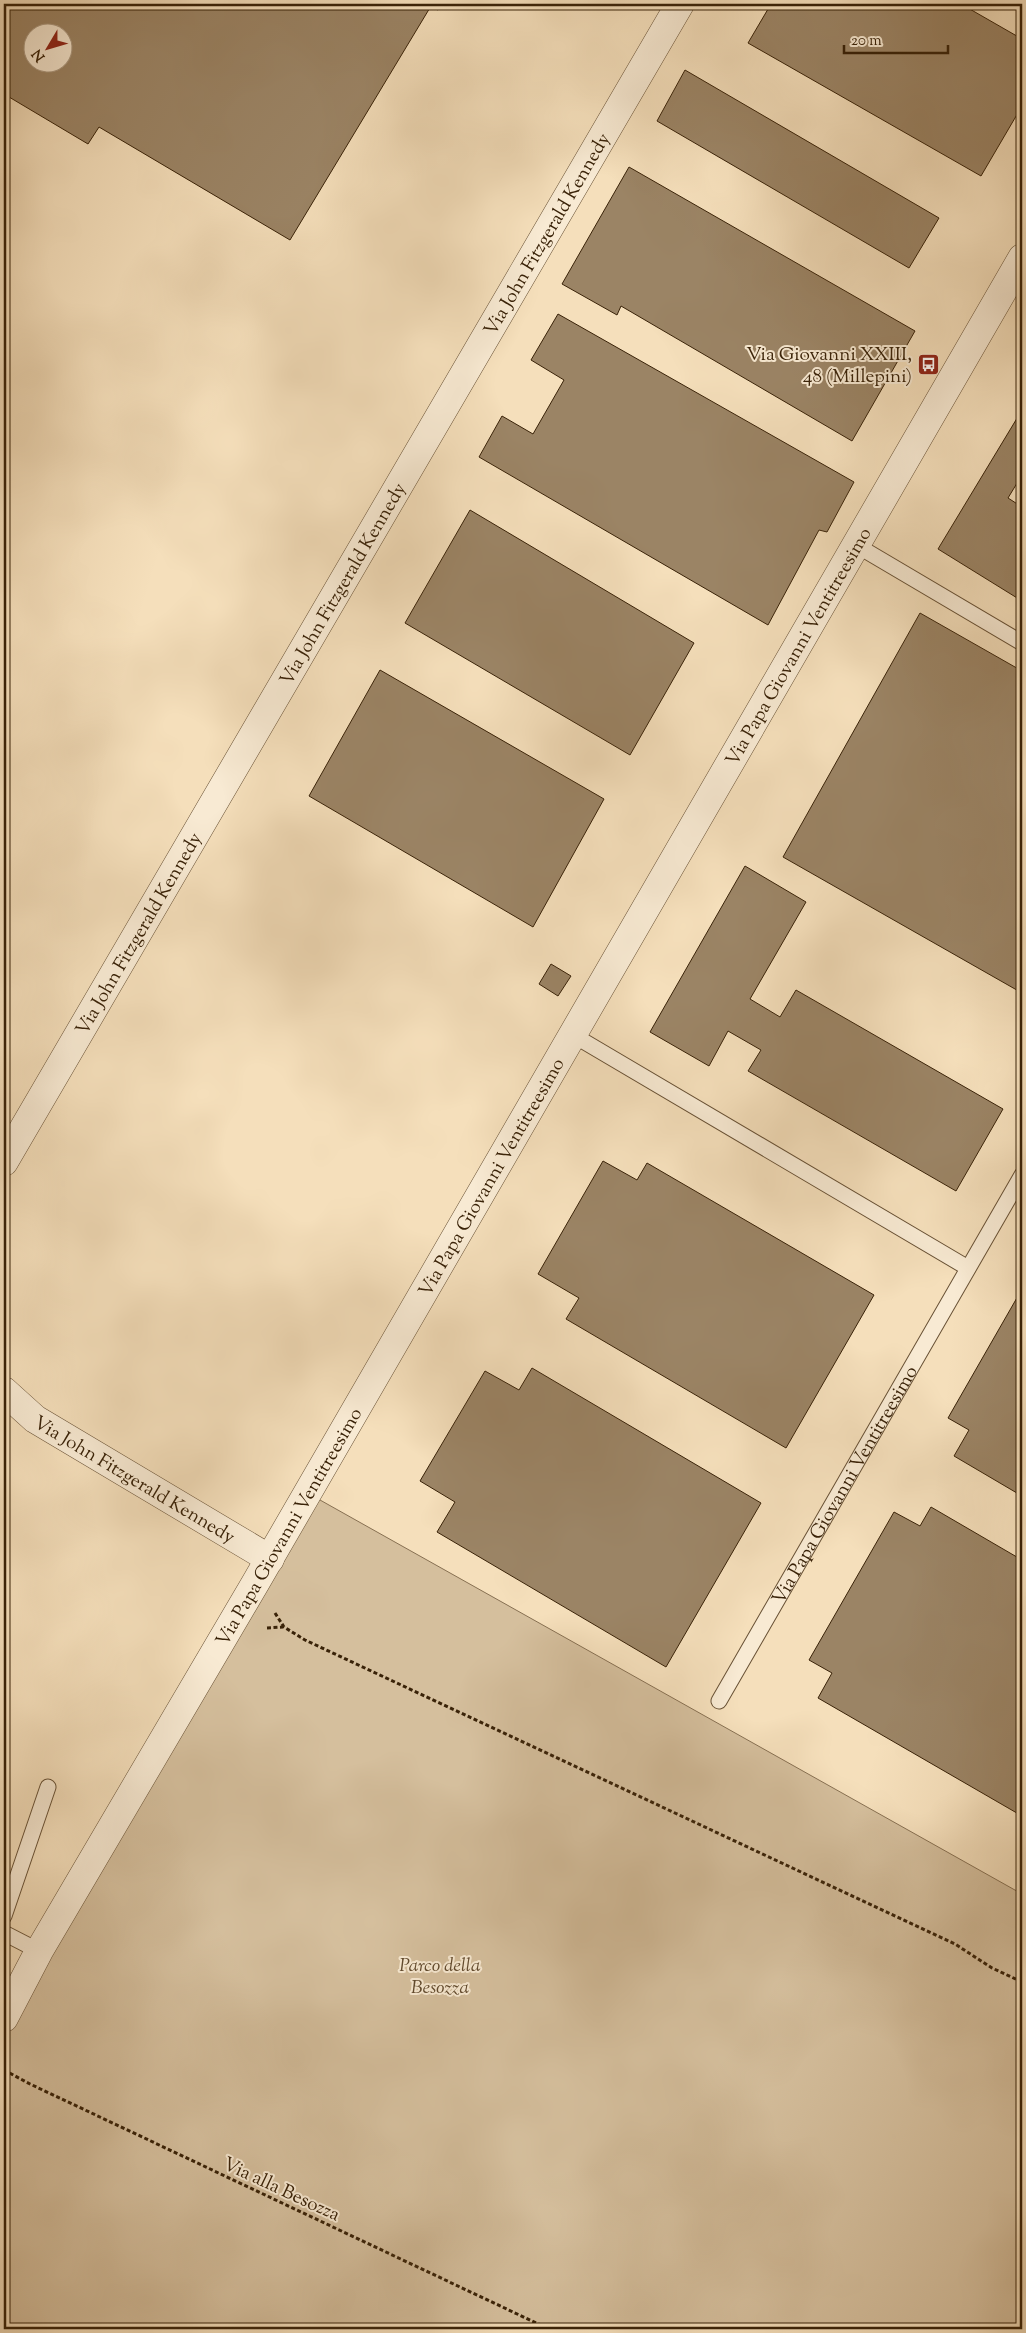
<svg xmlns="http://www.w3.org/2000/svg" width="1026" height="2333" viewBox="0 0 1026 2333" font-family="'Sorts Mill Goudy',serif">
<rect width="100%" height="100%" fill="#f5dfbb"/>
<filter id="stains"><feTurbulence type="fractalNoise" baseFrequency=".004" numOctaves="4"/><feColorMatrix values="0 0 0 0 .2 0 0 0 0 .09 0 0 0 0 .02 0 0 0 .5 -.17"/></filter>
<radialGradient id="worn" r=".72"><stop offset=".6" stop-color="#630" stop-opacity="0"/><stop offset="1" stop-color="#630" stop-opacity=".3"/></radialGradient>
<path fill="#d5bf9d" stroke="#877052" d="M304 1491 1022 1894V2329H4V2027Z"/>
<path fill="#9b8465" stroke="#392208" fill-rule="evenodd" d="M4 4H441L438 10 431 6 290 240 99 127 88 144 4 94ZM32 32H62V62H32Z
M771 4H961L1022 39V106L981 176 748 43Z
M685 70 939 218 909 268 657 121Z
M629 167 915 331 852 441 621 306 617 315 562 284Z
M558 314 854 482 827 532 819 530 768 625 479 457 502 416 533 434 564 380 531 360Z
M1022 410V475L1008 498 1022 507V601L938 549Z
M470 510 694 643 630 755 405 623Z
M920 613 1022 671V993L783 857Z
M380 670 604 799 533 927 309 796Z
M745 866 806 902 750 999 780 1017 796 990 1003 1109 956 1191 748 1071 761 1050 728 1031 709 1066 650 1032Z
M551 964 571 976 558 996 539 984Z
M603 1161 637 1180 647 1163 874 1295 786 1448 566 1319 579 1298 538 1274Z
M1022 1289V1496L954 1456 969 1430 948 1418Z
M532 1368 761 1503 666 1667 437 1532 455 1502 420 1481 485 1371 519 1390Z
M931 1507 1022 1560V1816L818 1698 832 1673 809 1660 894 1512 920 1526Z"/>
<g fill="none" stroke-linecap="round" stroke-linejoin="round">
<defs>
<g id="service">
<path d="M856 545 1022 643"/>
<path d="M573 1035 968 1268"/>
<path id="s1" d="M719 1701 1022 1175"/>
<path d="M4 1916 48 1787"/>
<path d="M4 1933 39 1951"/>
</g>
<g id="minor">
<path id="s2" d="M4 1162 680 4"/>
<path id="s3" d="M4 1391 35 1419 270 1559"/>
</g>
<g id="tertiary">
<path id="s4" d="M4 2018 39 1951 256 1582 1022 258"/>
</g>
</defs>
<use href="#service" stroke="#685135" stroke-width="17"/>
<use href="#minor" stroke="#685135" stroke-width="29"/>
<use href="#tertiary" stroke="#685135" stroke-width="29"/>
<path stroke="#392208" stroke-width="3" stroke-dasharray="4 2.5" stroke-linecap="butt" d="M275 1613 284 1627 305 1640 955 1944 992 1968 1022 1982
M267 1628 283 1627
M4 2070 30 2084 549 2329"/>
<use href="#service" stroke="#f8ead3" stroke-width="15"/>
<use href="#minor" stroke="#f8ead3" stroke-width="28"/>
<use href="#tertiary" stroke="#f8ead3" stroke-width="28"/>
</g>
<defs>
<symbol id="bus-square" viewBox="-11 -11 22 22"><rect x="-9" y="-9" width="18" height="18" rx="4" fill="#8f2418" stroke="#f8ead3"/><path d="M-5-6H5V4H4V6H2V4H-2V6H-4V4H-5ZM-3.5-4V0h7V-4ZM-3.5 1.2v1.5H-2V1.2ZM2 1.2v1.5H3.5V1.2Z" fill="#fff"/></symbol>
</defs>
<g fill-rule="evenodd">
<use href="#bus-square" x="916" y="352" width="25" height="25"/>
</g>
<g text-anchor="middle" stroke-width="4" stroke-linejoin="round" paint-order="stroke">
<g font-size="19" fill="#392208" stroke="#f8ead3">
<text dy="7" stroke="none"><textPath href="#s2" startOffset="1075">Via John Fitzgerald Kennedy</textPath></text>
<text dy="7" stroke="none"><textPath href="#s2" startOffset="670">Via John Fitzgerald Kennedy</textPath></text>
<text dy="7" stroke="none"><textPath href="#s4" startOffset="1585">Via Papa Giovanni Ventitreesimo</textPath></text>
<text dy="7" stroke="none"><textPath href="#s2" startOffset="265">Via John Fitzgerald Kennedy</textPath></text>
<text dy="7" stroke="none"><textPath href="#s4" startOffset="972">Via Papa Giovanni Ventitreesimo</textPath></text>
<text dy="7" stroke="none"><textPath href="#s3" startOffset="158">Via John Fitzgerald Kennedy</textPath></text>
<text dy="7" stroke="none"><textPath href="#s1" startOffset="250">Via Papa Giovanni Ventitreesimo</textPath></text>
<text dy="7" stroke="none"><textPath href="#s4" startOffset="568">Via Papa Giovanni Ventitreesimo</textPath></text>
<text transform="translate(282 2188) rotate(25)" y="7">Via alla Besozza</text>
</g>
<g font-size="19" fill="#392208" stroke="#f8ead3" text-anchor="end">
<text x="912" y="360">Via Giovanni XXIII,<tspan x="912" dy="22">48 (Millepini)</tspan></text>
</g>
<g font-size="19" font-style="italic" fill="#60492d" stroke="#f8ead3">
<text x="440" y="1971">Parco della<tspan x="440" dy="22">Besozza</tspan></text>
</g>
</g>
<rect width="1026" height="2333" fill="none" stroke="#f5dfbb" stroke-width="20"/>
<rect x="5" y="5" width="1016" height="2323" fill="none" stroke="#392208" stroke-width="2.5"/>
<rect x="10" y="10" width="1006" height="2313" fill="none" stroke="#392208"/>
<g transform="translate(48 48) rotate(232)"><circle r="24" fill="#f8ead3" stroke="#ac9a82"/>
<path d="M0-4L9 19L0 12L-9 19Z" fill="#8f2418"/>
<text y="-8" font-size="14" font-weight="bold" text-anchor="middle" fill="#392208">N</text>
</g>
<path d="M844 45v8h104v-8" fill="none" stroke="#392208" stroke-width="2.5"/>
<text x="851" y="45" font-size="15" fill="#392208" stroke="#f8ead3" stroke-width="4" paint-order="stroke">20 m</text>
<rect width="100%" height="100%" filter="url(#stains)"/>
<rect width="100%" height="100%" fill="url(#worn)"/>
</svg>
